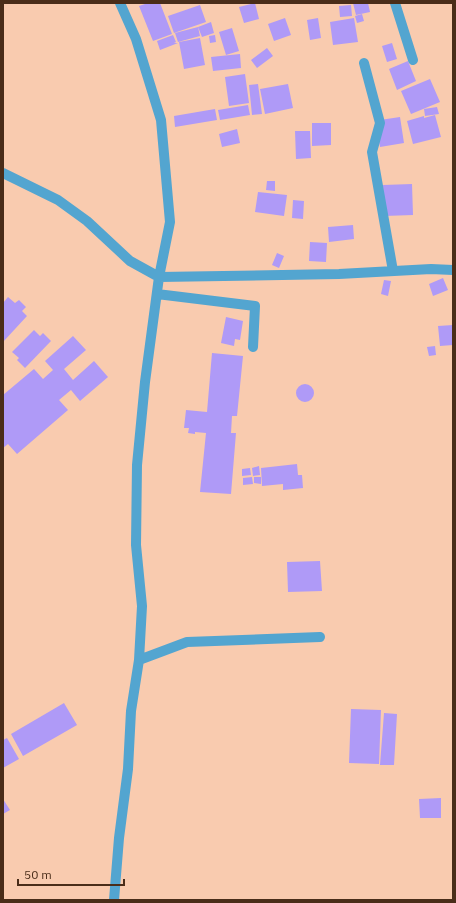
<svg xmlns="http://www.w3.org/2000/svg" width="456" height="903" viewBox="0 0 456 903" font-family="'IBM Plex Sans',sans-serif">
<rect width="100%" height="100%" fill="#f9cbaf"/>
<path fill="#af9af7" d="M148 3H160L172 34 153 41 139 6Z
M255 3 259 19 244 23 239 7Z
M353 3H368L370 12 356 15Z
M200 5 206 22 174 33 168 16Z
M351 5 352 16 340 17 339 6Z
M362 14 364 21 357 23 355 16Z
M285 18 291 35 274 41 268 24Z
M318 18 321 38 310 40 307 20Z
M354 18 358 42 333 45 330 22Z
M211 22 214 33 202 37 198 27Z
M198 27 200 36 178 42 175 33Z
M232 28 239 51 226 55 219 32Z
M173 35 176 42 174 43H178L160 50 157 41Z
M215 35 216 42 210 43 209 36Z
M200 38 205 65 184 69 179 42Z
M392 43 397 59 387 62 382 46Z
M267 48 273 56 257 68 251 60Z
M240 54 241 68 213 71 211 57Z
M408 61 416 81 397 90 389 69Z
M245 74 249 103 229 106 225 77Z
M430 79 440 102 411 114 401 91Z
M258 84 262 114 252 115 249 85Z
M288 84 293 108 265 114 260 89Z
M248 105 250 115 220 120 218 110Z
M437 107 439 114 425 116 424 109Z
M215 109 217 120 175 127 174 116Z
M435 115 441 137 413 144 407 121 424 116V118Z
M400 117 404 143 380 147 377 130 380 120Z
M312 123H331V145L312 146Z
M237 129 240 143 222 147 219 134Z
M295 131H310L311 158 296 159Z
M267 181H275V191L266 190Z
M412 184 413 215 384 216 383 185Z
M258 192 287 195 284 216 255 212Z
M293 200 304 201 303 219 292 218Z
M353 225 354 239 329 242 328 227Z
M310 242 327 243 326 262 309 261Z
M277 253 284 256 279 268 272 265Z
M443 278 448 290 433 296 429 284Z
M384 280 391 281 388 296 381 294Z
M8 297 15 303 19 300 26 307 22 311 27 316 3 342V303Z
M226 317 243 321 240 340 235 339 234 346 221 343Z
M453 325V345L440 346 438 326Z
M34 330 40 336 43 333 51 341 25 368 17 360 19 358 12 352Z
M73 336 86 350 64 369 73 380 94 361 108 377 80 401 71 390 59 400 68 410 17 454 8 444 3 448V395L34 369 43 379 53 370 45 361Z
M435 346 436 355 429 356 427 347Z
M212 353 243 356 237 416H232L231 433H236L231 494 200 492 206 433 195 432V434L188 433 189 428H184L186 410 207 412Z
M296 393a9 9 0 1 1 18 0a9 9 0 1 1-18 0Z
M297 464 298 475H302L303 488 283 490V484L262 486 261 468Z
M259 466 260 475 253 476 252 468Z
M250 468 251 475 242 476V469Z
M252 477 253 484 243 485V478Z
M254 477H261V484L254 483Z
M320 561 322 591 288 592 287 562Z
M64 703 77 725 23 756 11 734Z
M351 709 381 710 379 764 349 763Z
M384 713 397 714 394 765H380Z
M7 738 19 759 3 768V740Z
M441 798V818H420L419 799Z
M3 799 10 810 3 814Z"/>
<g fill="none" stroke-linecap="round" stroke-linejoin="round">
<path stroke="#53a5d0" stroke-width="10" d="M395 3 413 60
M364 63 380 123 372 152 393 271
M3 173 58 200 87 221 130 261 159 277 339 274 431 269 453 270
M157 294 255 306 253 347
M139 660 187 642 320 637
M114 900 119 838 128 769 131 711 139 660 142 606 136 545 137 465 145 382 159 277 170 222 161 120 136 39 120 3"/>
</g>
<rect width="456" height="903" fill="none" stroke="#4a2d19" stroke-width="8"/>
<path d="M18 879v6h106v-6" fill="none" stroke="#4a2d19" stroke-width="2"/>
<text x="24" y="879" font-size="12" fill="#4a2d19" stroke="#f9cbaf" stroke-width="3" paint-order="stroke">50 m</text>
</svg>
